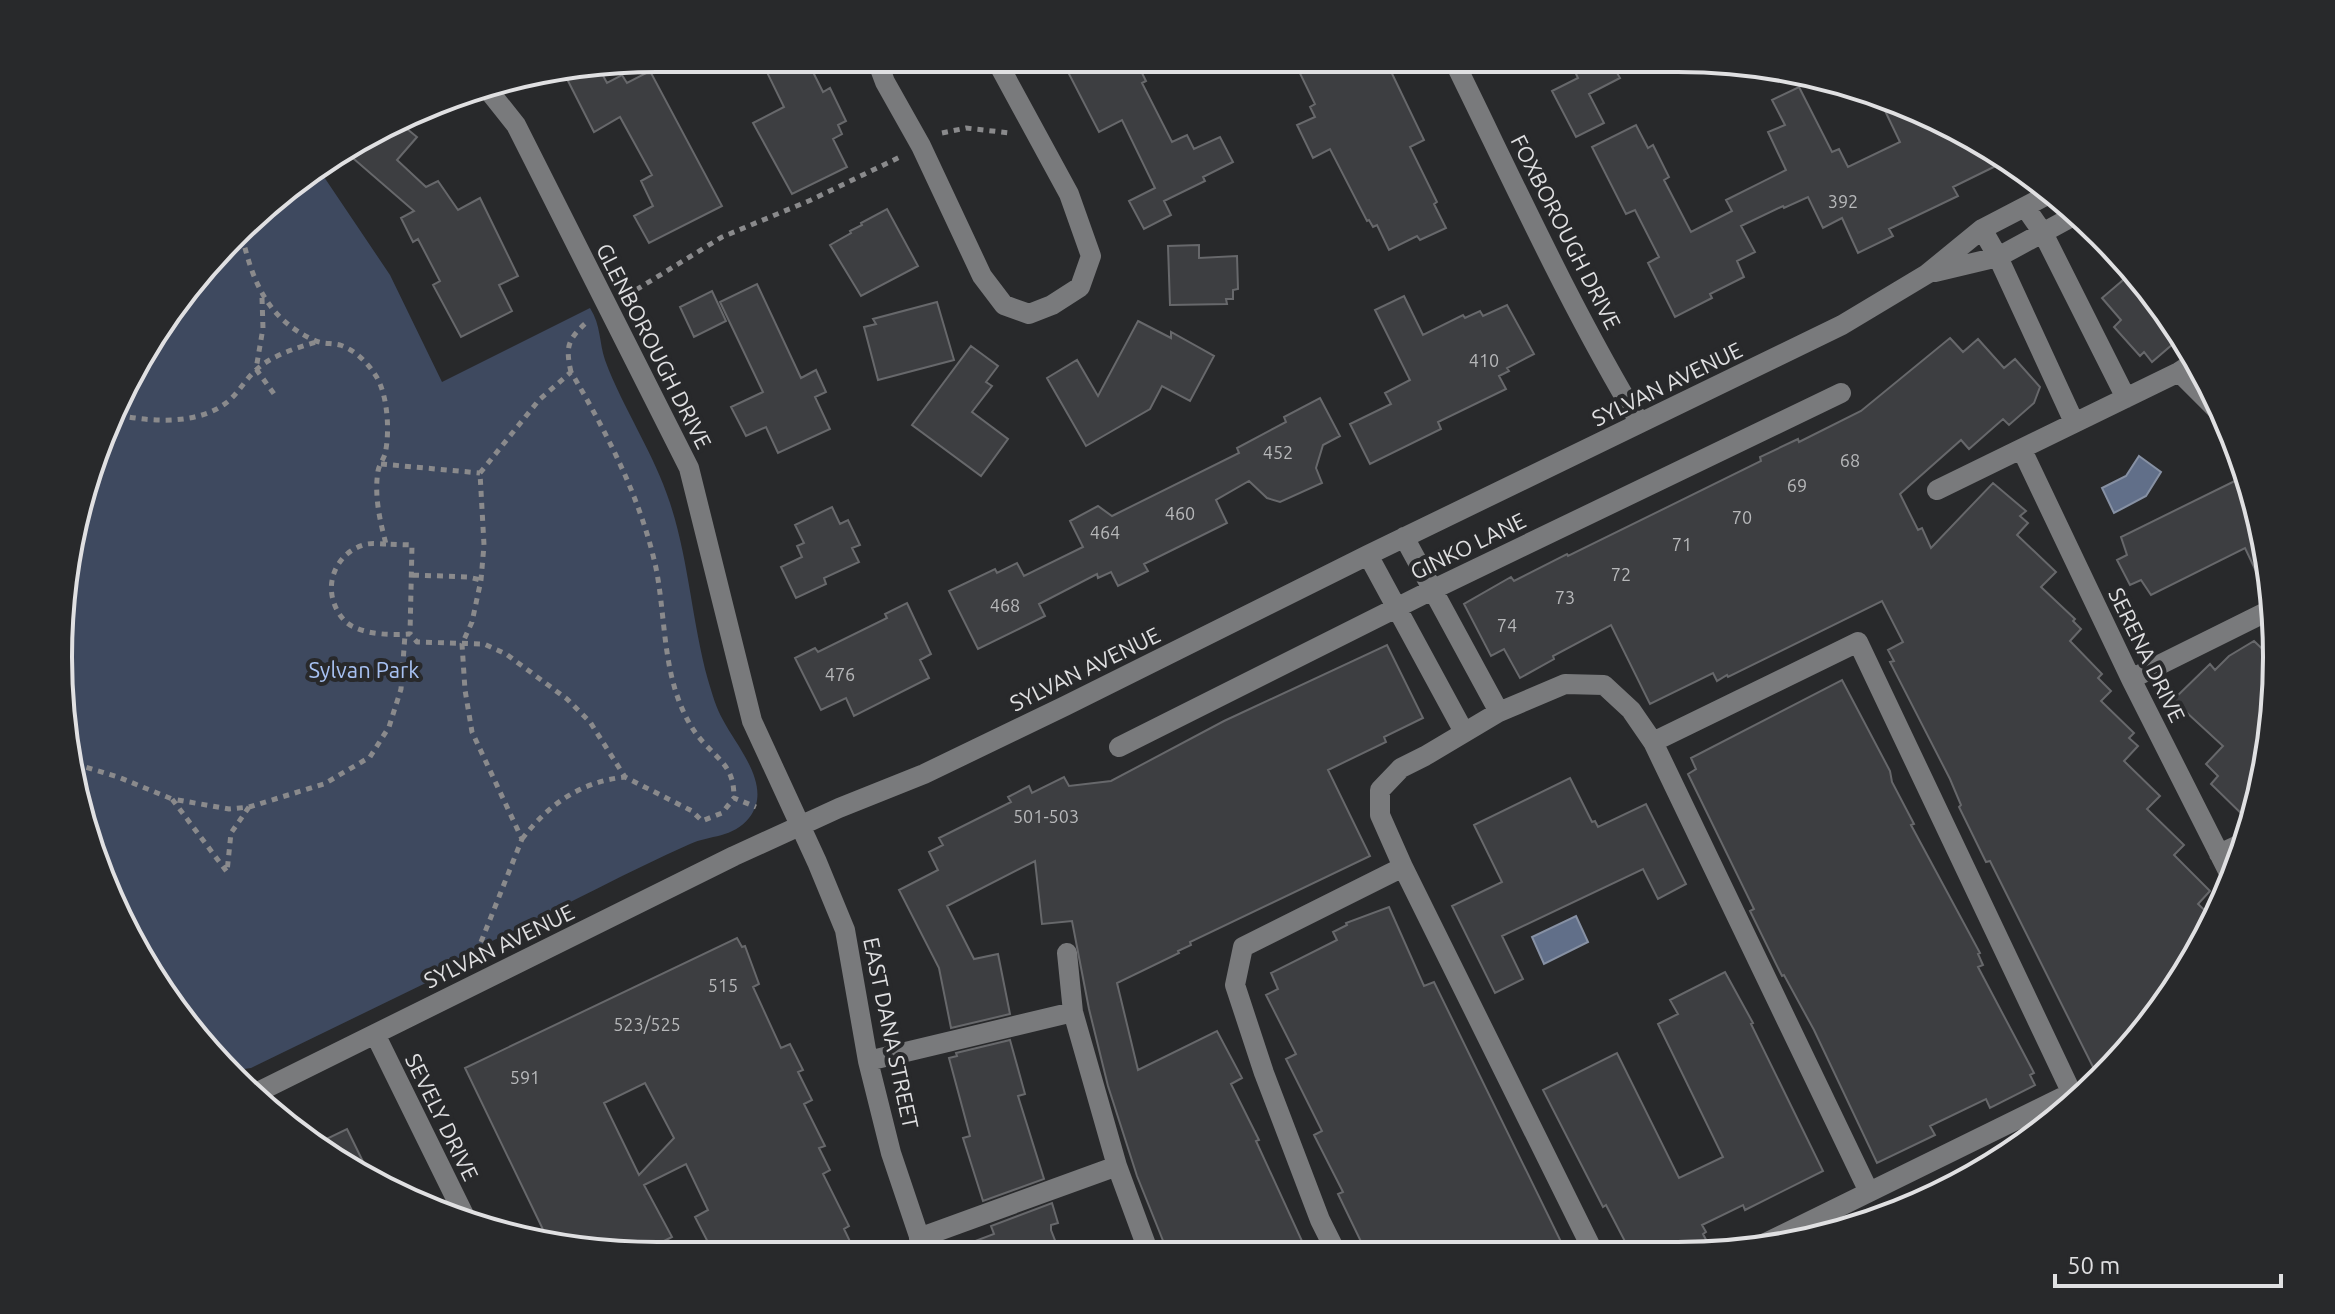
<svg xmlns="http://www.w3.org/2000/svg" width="2335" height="1314" viewBox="0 0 2335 1314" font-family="Ubuntu,sans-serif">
<rect width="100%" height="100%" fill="#28292b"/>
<path fill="#3e495f" d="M318 168 390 275 442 382 590 308C601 325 599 342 605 360 623 409 654 453 670 503 689 561 692 622 708 680 712 693 716 708 723 720 737 747 774 787 749 818 733 838 710 835 690 844 612 879 538 920 461 956L434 979 251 1068 230 1071 206 1052 103 886 59 696 79 502 159 324 293 182Z"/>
<path fill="#616f89" stroke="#8791a4" stroke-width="2" d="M2139 456 2161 472 2146 496 2114 513 2102 488 2126 476Z
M1576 916 1588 942 1544 964 1532 937Z"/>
<path fill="#3d3e41" stroke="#67686b" stroke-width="2" fill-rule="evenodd" d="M760 58H806L823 92 830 88 846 121 838 125 842 134 833 139 847 167 792 194 753 123 784 107Z
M1094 59H1135L1146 81 1142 83 1172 142 1187 135 1194 149 1220 137 1233 162 1203 177 1205 181 1164 201 1171 215 1144 229 1129 201 1155 188 1122 120 1099 132 1068 72Z
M1293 59H1385L1424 140 1410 147 1437 202 1434 204 1446 228 1420 240 1417 236 1389 250 1377 225 1373 227 1369 220 1367 221 1330 149 1313 158 1297 125 1315 117 1310 107 1315 104Z
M1569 59H1609L1620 78 1589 94 1604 123 1576 137 1552 91 1578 78Z
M599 68 607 83 622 75 627 83 650 71 722 206 649 243 634 216 653 206 641 181 652 175 620 117 594 132 564 73Z
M1799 87 1832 152 1839 149 1848 167 1900 142 1876 92 1978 138 2008 160 1953 187 1958 196 1889 229 1893 236 1858 253 1842 218 1823 228 1808 197 1784 208 1783 206 1741 226 1755 252 1737 261 1744 277 1710 294 1712 298 1675 317 1648 263 1659 257 1635 210 1626 214 1592 147 1636 125 1648 148 1653 145 1669 177 1664 180 1691 232 1732 211 1726 200 1786 170 1768 132 1785 125 1772 100Z
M401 124 417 137 397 160 426 187 438 181 458 210 480 198 518 276 499 285 512 311 461 337 433 285 440 281 418 239 413 242 401 218 414 211 347 153Z
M887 209 918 266 861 296 830 245 851 233 850 231 862 225 861 223Z
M1199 245V258L1237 256 1238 289 1233 290V299H1226L1227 304 1170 305 1168 246Z
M2129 275 2145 293 2150 289 2154 293 2181 337 2152 362 2144 352 2140 356 2114 327 2121 320 2102 298Z
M757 284 801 378 816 370 826 392 815 397 830 429 778 453 766 427 746 436 731 407 763 392 720 302Z
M712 291 726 321 694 337 680 307Z
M1404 296 1423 335 1463 315 1465 318 1480 311 1483 316 1507 305 1534 354 1507 368 1509 371 1499 376 1506 389 1438 422 1441 429 1370 464 1350 424 1391 404 1385 393 1410 380 1375 310Z
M937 302 954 360 878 380 864 327 876 324 873 319Z
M1138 321 1171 338V332L1214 356 1190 401 1162 386 1150 409 1086 446 1047 378 1077 360 1098 396Z
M1950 338 1963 352 1978 339 2004 368 2015 359 2040 387 2034 403 2009 425 2003 419 1969 449 1961 440 1900 494 1918 530 1922 528 1931 548 1993 483 2026 511 2020 516 2028 523 2017 535 2056 572 2041 587 2075 619 2073 621 2081 629 2070 641 2102 674 2098 678 2111 691 2101 701 2134 733 2129 738 2138 746 2124 761 2160 796 2147 809 2184 845 2174 855 2210 891 2198 904 2214 919 2197 957 2100 1081 1990 861 1986 862 1959 807 1961 805 1950 779 1890 662 1894 661 1888 650 1903 642 1882 601 1728 677 1727 675 1717 681 1713 673 1650 704 1611 625 1553 656 1554 659 1520 678 1504 649 1491 656 1464 604 1511 577 1514 581 1567 554 1568 556 1761 461 1760 457 1798 439 1799 442 1861 411Z
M971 346 998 366 986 382 992 386 972 412 1008 439 981 476 912 425Z
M1320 398 1340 436 1323 445 1316 468 1322 483 1280 502 1267 498 1249 481 1216 500 1227 523 1144 564 1148 571 1118 586 1111 572 1098 578 1097 574 1039 604 1045 616 978 649 949 591 995 569 997 573 1017 563 1024 576 1083 547 1070 521 1098 506 1112 516 1239 453 1237 448 1286 422 1284 417Z
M2247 475 2257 502 2270 586 2264 588 2245 548 2151 595 2141 580 2130 585 2117 560 2127 555 2121 537Z
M832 507 840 524 848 520 860 545 852 548 859 562 824 578 826 584 796 598 781 567 802 557 797 546 804 543 795 525Z
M907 603 931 654 920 660 929 678 854 716 846 698 821 710 795 658 815 648 818 652 887 618 885 614Z
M2254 641 2274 660 2272 735 2251 823 2211 784 2218 776 2206 764 2223 746 2173 700 2210 664 2215 670 2229 656Z
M1387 645 1423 718 1384 737 1386 742 1328 770 1370 856 1190 942 1191 945 1178 951 1179 953 1117 983 1138 1070 1217 1031 1242 1078 1231 1084 1259 1140 1256 1141 1307 1252 1168 1253 1137 1176 1108 1086 1089 1009 1072 921 1042 924 1035 861 947 906 974 959 998 954 1010 1014 951 1028 939 968 899 890 938 870 929 852 943 845 939 838 1011 802 1008 797 1029 786 1032 793 1064 777 1069 786 1111 781 1224 721Z
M1842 680 1890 771 1892 782 1914 824 1911 825 1980 953 1978 954 1983 965 1978 967 2034 1073 2030 1075 2035 1085 1990 1108 1986 1099 1930 1126 1935 1135 1877 1163 1814 1030 1784 975 1782 976 1750 911 1754 909 1688 774 1696 769 1691 758Z
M1570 778 1592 822 1595 821 1598 827 1646 804 1686 884 1658 899 1643 869 1502 936 1523 979 1495 993 1452 906 1502 882 1474 825Z
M1389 907 1424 986 1434 982 1566 1252H1366L1338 1194 1343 1192 1314 1135 1322 1131 1286 1059 1296 1054 1266 995 1278 989 1271 973 1337 940 1333 932 1347 925 1346 923Z
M737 938 742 947 745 946 759 984 753 987 781 1048 790 1044 803 1070 798 1072 812 1100 804 1104 825 1146 819 1148 830 1170 823 1174 849 1226 844 1229 856 1254H714L695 1217 708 1210 686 1164 644 1185 672 1237 636 1255H618L550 1244 465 1068ZM645 1083 674 1138 639 1175 604 1103Z
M1725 972 1753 1023 1751 1024 1823 1171 1745 1210 1743 1205 1702 1225 1706 1232 1703 1234 1712 1251H1630L1606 1205 1603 1207 1543 1090 1617 1053 1679 1178 1723 1157 1658 1024 1678 1014 1670 1000Z
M1010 1040 1025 1094 1018 1096 1044 1179 983 1201 963 1138 970 1136 949 1058 957 1056 956 1053Z
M347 1129 373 1182 357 1176 318 1143Z
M1052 1203 1058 1223 1051 1225V1230L1060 1253 949 1254V1251L994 1234 991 1226Z"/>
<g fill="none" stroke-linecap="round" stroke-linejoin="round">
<path stroke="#8a8a8c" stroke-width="5" stroke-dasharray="6 6" stroke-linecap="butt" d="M942 133 966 128 1010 133
M242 236C253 283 268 320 316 341 323 344 332 343 340 345 355 350 368 363 376 376 388 395 390 433 385 454 383 460 379 465 378 471 374 496 380 521 386 544L412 545 410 634
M626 296 722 237 811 200 902 156
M262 298 263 328 256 369 277 398
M571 372C565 346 568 339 588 321
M118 415C151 422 197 425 226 403 238 394 244 381 255 371 270 356 296 348 316 342
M381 464 480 473
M386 544C380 544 373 543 367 544 340 550 325 578 334 603 337 612 344 623 354 627 370 635 393 635 410 634L417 642 484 644 506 654 567 699 590 722 625 777 692 811 702 821 722 813 734 798 756 807
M413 575 468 577 481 580
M75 764 118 777 172 799
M249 807 231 833 227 872 172 799 229 809 249 807 324 784 370 757 389 727 401 689 405 635
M522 839C549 804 580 782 625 777
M481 942 522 839 472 732 465 690 462 644 472 622 481 580 484 545 480 473 539 400 571 372C607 433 641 499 656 568 665 614 663 663 681 706 687 720 693 731 703 742 722 763 734 768 734 798"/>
<path stroke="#797a7c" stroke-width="20" d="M876 58 885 82 921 146 982 276 1004 305 1029 314 1052 305 1080 287 1091 256 1069 194 995 58
M1453 59C1513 181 1570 307 1640 423
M485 86 516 125 689 468 752 721 817 862 845 930 868 1061 891 1153 925 1254
M2025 207 2043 233 2126 398
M1982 229 1998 257 2074 422
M1935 272 1998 257 2079 213
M2179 372 2225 418
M2022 450 2131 679 2232 879
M1937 490 2179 372 2196 361
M1404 537 1499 712
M1368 555 1464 732
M2131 679 2274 608
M1653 742 1869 1192
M1119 747 1432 590 1841 393
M2219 854 2247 841
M1403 867 1593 1251
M1067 953 1073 1012 1117 1166 1149 1253
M375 1034 467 1221
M868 1061 1073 1012
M256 1093 734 856 839 808 924 774 1065 706 1368 555 1842 325 1927 274 1982 229 2053 192
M919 1238 1117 1166
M1749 1251 2071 1093
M1336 1252 1320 1220 1264 1073 1235 985 1243 947 1403 867 1380 815V790L1401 768 1425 756 1499 712 1565 684 1604 685 1631 710 1653 742 1858 642 2076 1102"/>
</g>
<g text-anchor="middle" stroke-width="8" stroke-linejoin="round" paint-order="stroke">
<g font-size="18" fill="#b7b8ba">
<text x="1843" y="208">392</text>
<text x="1484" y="367">410</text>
<text x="1278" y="459">452</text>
<text x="1850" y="467">68</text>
<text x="1797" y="492">69</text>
<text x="1180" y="520">460</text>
<text x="1742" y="524">70</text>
<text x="1105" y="539">464</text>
<text x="1682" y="551">71</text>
<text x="1621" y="581">72</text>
<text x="1565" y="604">73</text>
<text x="1005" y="612">468</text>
<text x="1507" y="632">74</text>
<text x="840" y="681">476</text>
<text x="1046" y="823">501-503</text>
<text x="723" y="992">515</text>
<text x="647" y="1031">523/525</text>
<text x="525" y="1084">591</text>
</g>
<g font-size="22" fill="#e0e0e2" stroke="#28292b">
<text transform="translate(1566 232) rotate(63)" y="8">FOXBOROUGH DRIVE</text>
<text transform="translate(654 346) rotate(63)" y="8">GLENBOROUGH DRIVE</text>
<text transform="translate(1667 384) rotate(-26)" y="8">SYLVAN AVENUE</text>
<text transform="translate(1468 546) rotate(-26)" y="8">GINKO LANE</text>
<text transform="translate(2147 655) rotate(64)" y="8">SERENA DRIVE</text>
<text transform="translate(1085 669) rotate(-26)" y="8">SYLVAN AVENUE</text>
<text transform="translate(499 946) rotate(-26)" y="8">SYLVAN AVENUE</text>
<text transform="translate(891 1033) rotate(78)" y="8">EAST DANA STREET</text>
<text transform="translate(442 1117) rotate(64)" y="8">SEVELY DRIVE</text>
</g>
<g font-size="22" fill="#a8c2f3" stroke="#28292b">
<text x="364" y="678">Sylvan Park</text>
</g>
</g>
<path d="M0 0H2335V1314H0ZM657 72H1678A585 585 0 0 1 2263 657V657A585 585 0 0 1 1678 1242H657A585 585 0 0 1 72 657V657A585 585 0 0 1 657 72Z" fill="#28292b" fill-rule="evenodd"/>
<path fill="none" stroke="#e0e0e2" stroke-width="4" d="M657 72H1678A585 585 0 0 1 2263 657V657A585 585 0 0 1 1678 1242H657A585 585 0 0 1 72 657V657A585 585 0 0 1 657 72Z"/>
<path d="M2055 1274v12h226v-12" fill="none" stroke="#e0e0e2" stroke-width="4"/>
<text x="2067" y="1274" font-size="24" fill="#e0e0e2" stroke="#28292b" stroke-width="6" paint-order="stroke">50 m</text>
</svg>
